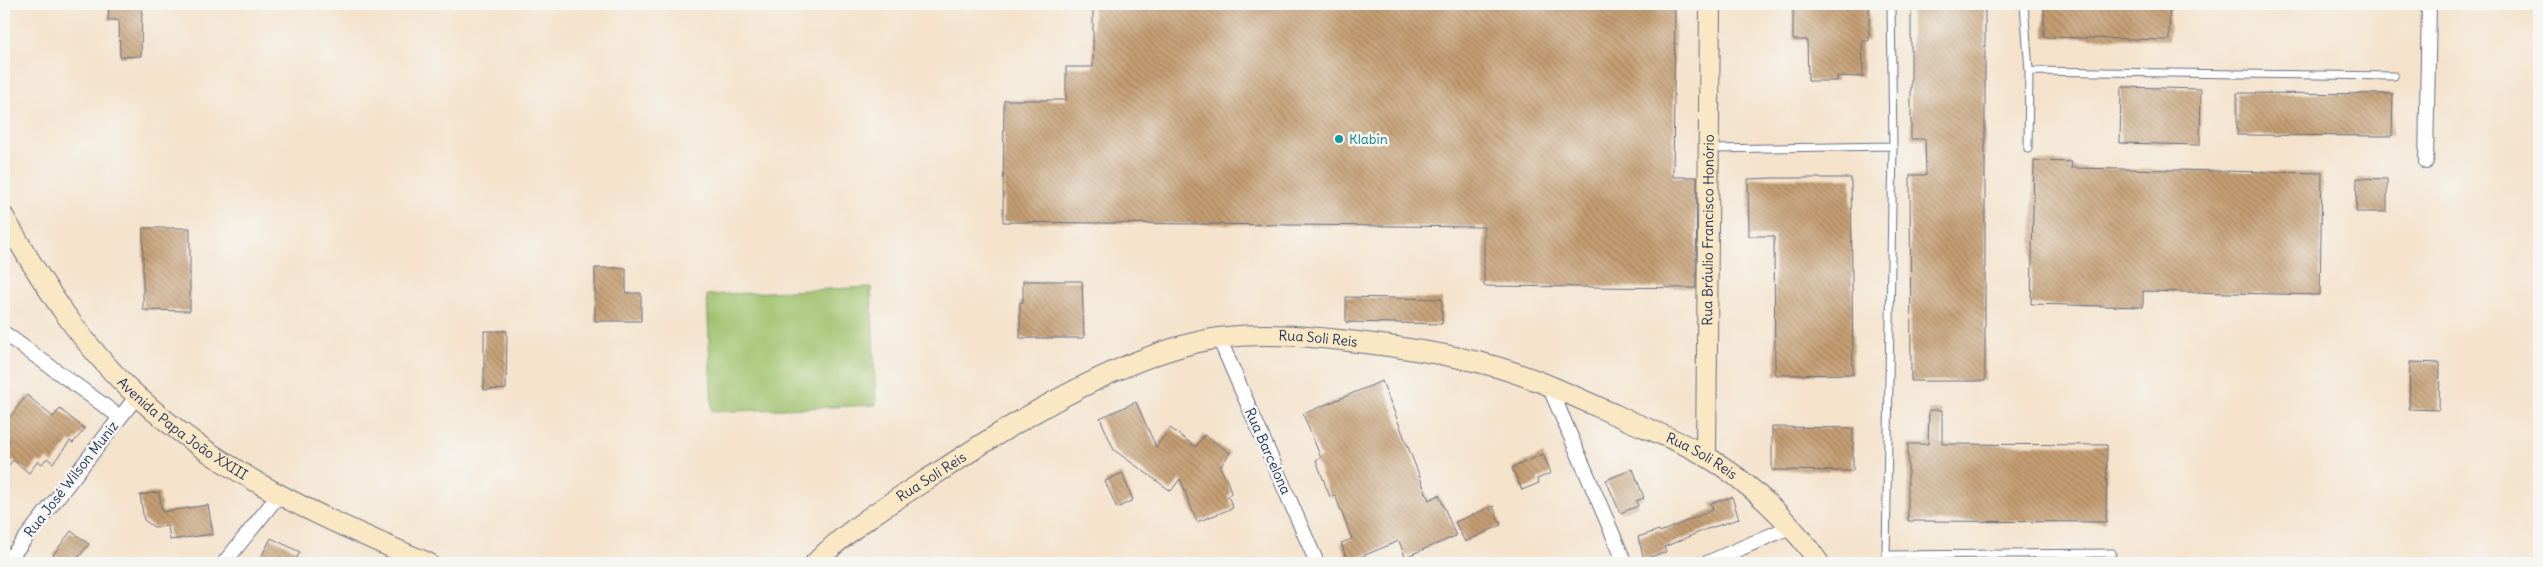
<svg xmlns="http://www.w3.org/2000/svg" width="2543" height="567" viewBox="0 0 2543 567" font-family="Delius,sans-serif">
<defs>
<pattern id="building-back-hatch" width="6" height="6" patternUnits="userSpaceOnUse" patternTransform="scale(1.25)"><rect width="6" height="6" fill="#c59e72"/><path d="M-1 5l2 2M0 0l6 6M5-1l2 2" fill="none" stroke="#9f8161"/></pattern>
</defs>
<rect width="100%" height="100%" fill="#f6f6f2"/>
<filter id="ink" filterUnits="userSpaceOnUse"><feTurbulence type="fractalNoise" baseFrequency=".02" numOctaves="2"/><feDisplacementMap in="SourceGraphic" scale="10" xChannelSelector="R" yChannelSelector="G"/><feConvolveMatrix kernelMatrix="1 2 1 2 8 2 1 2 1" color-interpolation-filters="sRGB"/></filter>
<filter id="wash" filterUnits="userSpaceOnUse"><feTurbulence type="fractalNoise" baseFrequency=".0096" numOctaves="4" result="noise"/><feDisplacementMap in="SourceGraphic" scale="20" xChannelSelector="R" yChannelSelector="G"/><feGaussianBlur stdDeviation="1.12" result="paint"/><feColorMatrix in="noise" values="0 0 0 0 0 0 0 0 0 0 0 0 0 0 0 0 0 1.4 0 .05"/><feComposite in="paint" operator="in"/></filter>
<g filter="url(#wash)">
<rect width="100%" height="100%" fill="#f4e2cb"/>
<path fill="#9fc16b" stroke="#5d7864" d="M871 287 876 405 712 412 707 295Z"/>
<g id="blocks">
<path fill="url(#building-back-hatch)" d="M109 4H142L141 56 120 57 119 20H108Z
M1093 4H1675L1673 177H1697L1696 288 1484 286V227L1003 222 1004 100H1066V67H1093Z
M1793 4H1869V41H1862L1863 77 1837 76V81H1808L1807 40H1793Z
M1911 4H1985V381H1911L1910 175H1926L1925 139H1911Z
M2044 4H2170L2169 40 2044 37Z
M2121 87 2201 89 2200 145 2120 143Z
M2237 93 2393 94 2392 136 2237 135Z
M2034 161 2072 162 2071 168 2322 173 2320 295 2143 291V307L2031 304Z
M1773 178H1851L1853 374 1775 375 1774 236H1749L1748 179Z
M2357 178 2387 179V212H2356Z
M143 228H190V311L143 310Z
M595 268H626V293H641V321H595Z
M1023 281H1082L1084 338H1020V302H1023Z
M1346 297 1442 299V324L1346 322Z
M484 331H507L506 389 484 390Z
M2410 362 2440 363 2439 410 2409 409Z
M1382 381 1429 500 1439 495 1456 536 1405 557 1399 541 1348 562 1341 543 1352 539 1335 495 1330 497 1316 460 1321 458 1303 414Z
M27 395 53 417 60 409 85 429 73 443 70 441 53 463 47 458 42 464 38 461 29 473 13 460 4 472V448L10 440 4 435V424Z
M1136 402 1156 447 1170 428 1196 447 1204 435 1230 453 1220 467 1228 483 1231 493 1228 496 1233 508 1197 522 1180 479 1171 491 1114 450 1100 418Z
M1929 410H1942V444L2107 445 2106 522 1908 521V444H1928Z
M1772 427 1853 428V471L1772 470Z
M1543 454 1551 473 1537 479 1539 483 1522 490 1512 468Z
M1633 469 1644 498 1636 501 1638 506 1620 513 1606 480Z
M1122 473 1133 500 1117 508 1105 481Z
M159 492 162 512 208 505 213 534 170 540 168 526 154 527 144 520 140 495Z
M1732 497 1739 519 1707 529 1664 547 1666 552 1644 559 1638 537 1659 530 1660 532 1713 510 1711 503Z
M1493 506 1501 525 1465 542 1455 522Z
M71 531 89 544 74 563H64L53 555Z
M271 538 300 552 294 563H258Z"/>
</g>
</g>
<g filter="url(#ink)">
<use href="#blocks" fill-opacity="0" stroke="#676e84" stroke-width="1"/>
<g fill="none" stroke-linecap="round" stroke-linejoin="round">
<defs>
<path id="lane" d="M1891 4 1893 146 1886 555 2112 553
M2024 4 2029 71 2028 149
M2029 71 2394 76
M1711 149 1893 146"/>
<path id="street" d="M2426 162 2429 4
M4 333 120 417
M1219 338 1317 563
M1549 386 1625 563
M6 563 137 396
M224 563 278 496
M1707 563 1790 527"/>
<g id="secondary">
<path id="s1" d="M4 217C41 281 81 345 137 396 222 474 323 519 428 563"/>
<path id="s2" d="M1706 456 1710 4"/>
<path id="s3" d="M815 563C857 520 912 490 962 457 1031 412 1137 350 1219 338 1262 332 1306 336 1349 341 1392 346 1436 352 1478 362 1525 373 1571 395 1616 415 1646 429 1680 440 1709 458 1748 481 1794 525 1819 563"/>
</g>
</defs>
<use href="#lane" stroke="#676e84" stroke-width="9"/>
<use href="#street" stroke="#676e84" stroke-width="16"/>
<use href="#secondary" stroke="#676e84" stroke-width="22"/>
<use href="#lane" stroke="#fff" stroke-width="7"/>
<use href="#street" stroke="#fff" stroke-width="14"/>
<use href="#secondary" stroke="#fae7c3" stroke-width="20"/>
</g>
</g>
<circle fill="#0f9aa8" stroke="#f6f6f2" stroke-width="2" cx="1339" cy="139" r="5"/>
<g text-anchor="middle" stroke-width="5" stroke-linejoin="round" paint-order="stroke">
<g font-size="14" fill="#0d838f" stroke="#f6f6f2" text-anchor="start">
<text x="1349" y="144">Klabin</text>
</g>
<g font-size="14" fill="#1b2f5e" stroke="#f6f6f2">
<text dy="5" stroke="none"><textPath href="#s2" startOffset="226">Rua Bráulio Francisco Honório</textPath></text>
<text dy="5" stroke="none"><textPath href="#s3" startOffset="566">Rua Soli Reis</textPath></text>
<text dy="5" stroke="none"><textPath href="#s1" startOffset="280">Avenida Papa João XXIII</textPath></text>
<text transform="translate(1268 451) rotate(66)" y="5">Rua Barcelona</text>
<text dy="5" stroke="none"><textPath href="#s3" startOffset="971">Rua Soli Reis</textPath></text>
<text dy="5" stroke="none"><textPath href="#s3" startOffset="145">Rua Soli Reis</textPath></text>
<text transform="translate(71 479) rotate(-52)" y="5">Rua José Wilson Muniz</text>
</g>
</g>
<rect width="2543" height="567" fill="none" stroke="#f6f6f2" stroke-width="20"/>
</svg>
